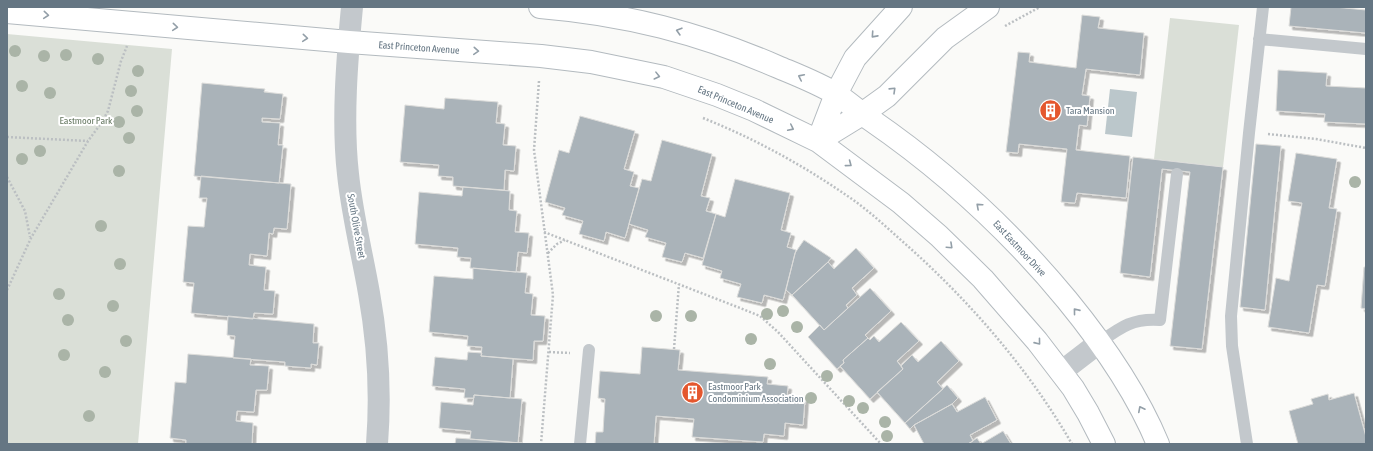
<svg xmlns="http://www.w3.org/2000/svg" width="1373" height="451" viewBox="0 0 1373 451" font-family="'Asap Condensed',sans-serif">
<defs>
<filter id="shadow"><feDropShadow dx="3.5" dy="3.5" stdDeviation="0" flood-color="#0004"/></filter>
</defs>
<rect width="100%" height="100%" fill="#fafaf8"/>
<path fill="#dadfd7" d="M1170 18 1239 25 1223 167 1154 159Z
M7 34 172 49 138 444H7Z"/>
<path fill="#bbc7cb" d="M1110 89 1137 92 1132 137 1105 134Z"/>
<path fill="#aab3b9" stroke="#dcdcda" filter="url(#shadow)" d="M1291 7H1334L1366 10V33L1289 26Z
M1082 15 1100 17 1098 28 1144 33 1140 75 1086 69 1082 95 1090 96 1087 126 1079 125 1076 150 1130 156 1126 198 1077 193 1075 203 1061 202 1067 149 1019 144 1018 153 1006 152 1018 52 1030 53 1029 62 1076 68Z
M1278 70 1327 73 1326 86 1366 88V124L1324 122 1325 114 1276 111Z
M202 83 265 89 264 92 283 94 280 119 262 118V122L280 123 278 145H283L279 183 194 176Z
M445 98 498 102 496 123 505 124 503 145 516 146 514 171 505 170 504 190 453 186V177L438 176 439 165 400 162 405 105 444 109Z
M580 116 635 131 624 169 634 172 630 186 639 188 625 238 606 232 604 241 579 234 583 221 562 215 565 208 545 202 559 150 569 153Z
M662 140 712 154 701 196 710 198 706 211 716 214 703 258 685 253 682 262 662 257 666 243 645 237 648 230 629 224 642 179 651 181Z
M1256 144 1281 146 1265 310 1240 307Z
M1296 153 1337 159 1329 208 1337 209 1325 286 1317 285 1309 333 1268 327 1276 278 1289 281 1302 203 1288 201Z
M1133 157 1223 167 1202 349 1170 346 1190 172 1162 169 1150 277 1120 273Z
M201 176 291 184 287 229 274 228 273 234 269 233 267 256 250 254 249 265 266 267 264 290 275 291 273 314 254 313 253 319 191 313 194 283 183 282 188 226 204 227 207 198H199Z
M735 179 790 193 781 230 791 233 787 247 796 250 783 300 764 295 762 303 737 297 741 284 720 278 722 271 702 265 716 214 725 217Z
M463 187 510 191 509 210 517 211 515 232 529 233 527 253 518 252 516 272 470 268 471 258 457 257 458 248 415 244 419 192 462 196Z
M804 240 831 258 828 262 792 295 786 290 795 253Z
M856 248 874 268 852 288 857 295 846 305 848 308 824 330 792 295 828 262 834 269Z
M1364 267H1366V309L1361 308Z
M473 268 527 273 525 293 533 294 531 315 545 316 543 341H534L533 360 481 356 482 347 467 346 468 336 429 332 434 276 473 279Z
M870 288 891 311 865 335 868 338 843 360 844 363 837 369 808 337 820 325 824 330Z
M228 316 314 324 313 343H319L317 365 311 364V368L285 366V362L233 358 235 336 227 335Z
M901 322 919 341 897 361 903 369 870 399 840 366 844 363 843 360 868 338 870 340 874 336 879 342Z
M941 341 959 361 937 382 943 389 905 423 877 392 903 369 901 366 912 355 918 362Z
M642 347 680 350 678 370 768 377 767 384 788 386 787 397 805 399 803 425 785 423 784 436 764 434 763 442 692 437 694 419 656 416 654 444H595L596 432H603L605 399 598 398 600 371 640 374Z
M468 352 482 353 481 356 513 359 510 398 474 395V398H464L465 389 432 386 435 357 467 360Z
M188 354 251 359 250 365 269 366 267 390H256L254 412 237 411 236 421 253 423 252 444H186V440L170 438 175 382 186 383Z
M947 385 958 398 952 404 914 425 910 429 905 423Z
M1354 393 1366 437V444H1298L1289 411 1313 404 1311 399 1328 394 1329 400Z
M474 395 522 399 518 443 470 439 471 431 439 428 441 402 473 405Z
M985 397 997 420 970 435 973 441 968 444H924L914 425 952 404 957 412Z
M1003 431 1011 444H968L977 438 981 444Z
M456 438 522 443V444H455Z"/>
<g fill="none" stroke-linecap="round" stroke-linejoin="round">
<defs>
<path id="secondary" d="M540 7C625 14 700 33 778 67 797 75 818 83 836 94 848 102 859 112 871 120 945 171 1010 231 1067 300 1103 344 1136 391 1158 444
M7 12 349 42 541 56 591 62 664 77 717 95 754 110 818 141 901 203 939 236 983 279 1037 341 1073 388 1088 413 1104 444
M818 141 862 114 887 96 945 38 988 7
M818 141 836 94 855 58 901 7"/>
</defs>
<use href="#secondary" stroke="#b3babf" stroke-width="24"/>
<path stroke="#bbbfc2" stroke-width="2.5" stroke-dasharray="2 2" stroke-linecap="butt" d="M1005 26 1040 7
M539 81 534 150 553 295 541 444
M703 118C753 138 801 164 846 195 866 208 884 225 902 241 968 299 1028 368 1072 444
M1268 134 1316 139 1366 148
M7 137 88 141
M7 177 25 211 30 237
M544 232 740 308 760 316 778 332 881 444
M548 253 557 244 565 240
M7 290 31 238 88 141 102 122 108 111 121 61 127 46
M674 349 679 284
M549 352 570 353"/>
<path stroke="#c3c8cc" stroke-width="12" d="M1259 39 1366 49
M1100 342C1121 327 1133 318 1160 320L1177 174
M580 444 589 350
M1247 444 1232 346 1231 316 1249 133 1263 7"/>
<path stroke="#c3c8cc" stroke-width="22" d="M352 7C347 60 342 121 348 174 352 214 362 253 369 293 378 343 381 393 377 444
M1061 372 1100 342"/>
<use href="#secondary" stroke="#fff" stroke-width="22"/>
</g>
<g fill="#aab4a7">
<circle cx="15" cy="51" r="6"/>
<circle cx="66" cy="55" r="6"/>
<circle cx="44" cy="56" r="6"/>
<circle cx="98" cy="59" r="6"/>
<circle cx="138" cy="71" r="6"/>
<circle cx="22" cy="86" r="6"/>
<circle cx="131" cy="91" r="6"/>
<circle cx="50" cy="93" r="6"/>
<circle cx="137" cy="111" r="6"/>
<circle cx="119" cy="122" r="6"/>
<circle cx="129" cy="138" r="6"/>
<circle cx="40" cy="151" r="6"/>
<circle cx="22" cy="159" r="6"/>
<circle cx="119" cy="171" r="6"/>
<circle cx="1355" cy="182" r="6"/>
<circle cx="101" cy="226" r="6"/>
<circle cx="120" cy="264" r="6"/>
<circle cx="59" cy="294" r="6"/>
<circle cx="113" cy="306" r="6"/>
<circle cx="783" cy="311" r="6"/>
<circle cx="767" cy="314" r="6"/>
<circle cx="656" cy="316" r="6"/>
<circle cx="691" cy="316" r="6"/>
<circle cx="68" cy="320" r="6"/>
<circle cx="797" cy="327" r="6"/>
<circle cx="751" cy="339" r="6"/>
<circle cx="126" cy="341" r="6"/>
<circle cx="64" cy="355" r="6"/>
<circle cx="770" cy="364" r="6"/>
<circle cx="105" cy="372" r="6"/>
<circle cx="827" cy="376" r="6"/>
<circle cx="811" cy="398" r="6"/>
<circle cx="849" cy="401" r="6"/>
<circle cx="863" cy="408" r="6"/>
<circle cx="89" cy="416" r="6"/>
<circle cx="885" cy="422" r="6"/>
<circle cx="887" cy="436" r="6"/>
</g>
<defs><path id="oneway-chevron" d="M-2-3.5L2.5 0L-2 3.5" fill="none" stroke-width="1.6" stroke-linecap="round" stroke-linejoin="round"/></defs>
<g stroke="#939fa8">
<use href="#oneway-chevron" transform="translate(46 15) rotate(5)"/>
<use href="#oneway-chevron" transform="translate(175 27) rotate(5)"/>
<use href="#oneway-chevron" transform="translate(679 31) rotate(-164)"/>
<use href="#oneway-chevron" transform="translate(874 35) rotate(132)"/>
<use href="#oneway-chevron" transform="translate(305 38) rotate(5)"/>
<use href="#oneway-chevron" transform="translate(476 51) rotate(4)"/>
<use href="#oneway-chevron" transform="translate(657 76) rotate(14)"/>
<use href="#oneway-chevron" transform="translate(801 77) rotate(-154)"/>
<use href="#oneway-chevron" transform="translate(893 90) rotate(-44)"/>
<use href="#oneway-chevron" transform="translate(791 128) rotate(26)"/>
<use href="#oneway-chevron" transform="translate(849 164) rotate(37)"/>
<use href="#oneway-chevron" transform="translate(979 206) rotate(-138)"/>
<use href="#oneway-chevron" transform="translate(950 246) rotate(43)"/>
<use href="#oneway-chevron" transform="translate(1076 311) rotate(-129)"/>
<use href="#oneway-chevron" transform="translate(1038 342) rotate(51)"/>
<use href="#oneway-chevron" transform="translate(1141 409) rotate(-117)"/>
</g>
<defs>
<symbol id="building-disc" viewBox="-11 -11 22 22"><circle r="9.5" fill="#e4572e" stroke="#fff"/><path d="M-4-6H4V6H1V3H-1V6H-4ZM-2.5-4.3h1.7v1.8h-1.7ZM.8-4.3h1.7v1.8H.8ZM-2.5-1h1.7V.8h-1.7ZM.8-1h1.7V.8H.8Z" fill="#fff"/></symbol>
</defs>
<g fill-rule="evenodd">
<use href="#building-disc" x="1038" y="98" width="25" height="25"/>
<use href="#building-disc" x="680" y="380" width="25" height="25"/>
</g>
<g text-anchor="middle" stroke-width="4" stroke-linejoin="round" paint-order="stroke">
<g font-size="10" fill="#657683" stroke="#fff">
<text transform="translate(419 47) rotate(4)" y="4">East Princeton Avenue</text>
<text transform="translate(736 104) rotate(23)" y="4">East Princeton Avenue</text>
<text transform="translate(357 226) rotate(80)" y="4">South Olive Street</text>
<text transform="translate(1020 248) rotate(47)" y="4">East Eastmoor Drive</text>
</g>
<g font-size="10" fill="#657683" stroke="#fff" text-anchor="start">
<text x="1066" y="114">Tara Mansion</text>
<text x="708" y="390">Eastmoor Park<tspan x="708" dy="12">Condominium Association</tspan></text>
</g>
<g font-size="10" fill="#687a64" stroke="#fff">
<text x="86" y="124">Eastmoor Park</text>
</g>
</g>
<rect width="1373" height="451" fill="none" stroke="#657683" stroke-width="16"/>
</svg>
